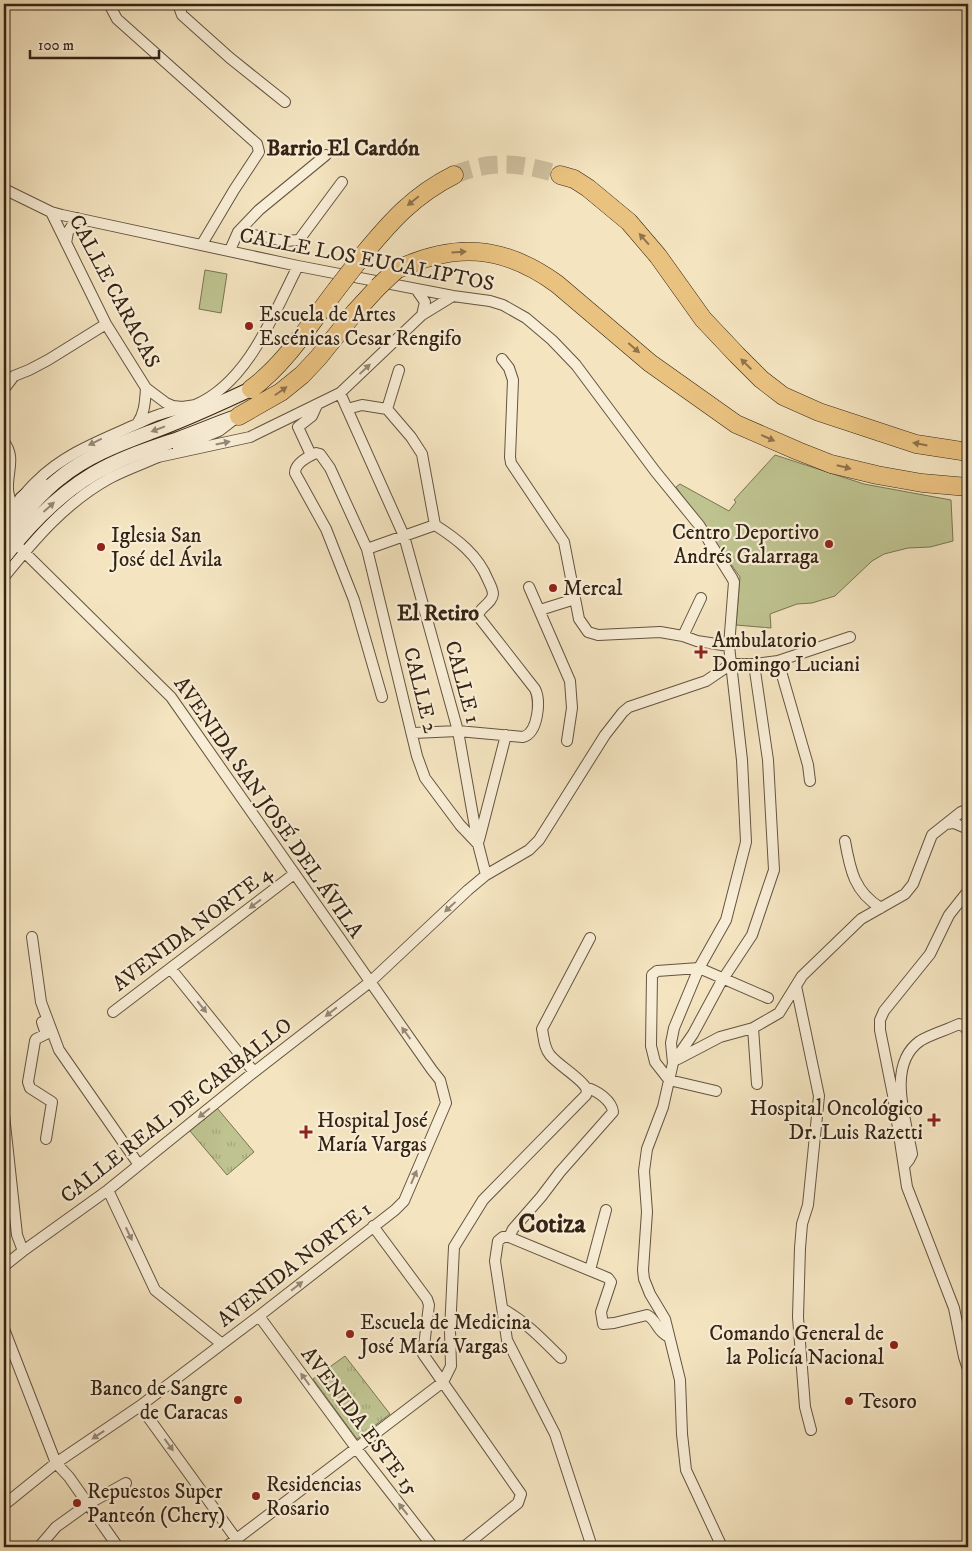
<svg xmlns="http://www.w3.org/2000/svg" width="972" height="1551" viewBox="0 0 972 1551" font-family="'IM FELL DW Pica',serif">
<defs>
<pattern id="park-tufts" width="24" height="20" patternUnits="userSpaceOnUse" patternTransform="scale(1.25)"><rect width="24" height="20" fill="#bec390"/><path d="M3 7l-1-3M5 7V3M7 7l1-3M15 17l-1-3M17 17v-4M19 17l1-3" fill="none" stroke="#a4a77b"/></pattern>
</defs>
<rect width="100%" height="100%" fill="#f4e4c0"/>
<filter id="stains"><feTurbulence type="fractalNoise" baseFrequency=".004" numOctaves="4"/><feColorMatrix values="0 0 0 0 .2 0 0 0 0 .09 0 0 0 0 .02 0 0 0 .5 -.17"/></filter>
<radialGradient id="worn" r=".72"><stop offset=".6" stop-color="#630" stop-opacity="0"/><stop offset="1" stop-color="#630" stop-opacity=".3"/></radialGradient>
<path fill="url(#park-tufts)" stroke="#797452" d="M217 1108 254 1152 227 1175 190 1131Z
M345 1356 390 1414 357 1439 313 1379Z"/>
<path fill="#bec390" stroke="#797452" d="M205 270 227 274 221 313 199 309Z
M775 455 864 484 951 500 953 541 930 547 908 548 884 554 872 561 835 596 812 603 797 604 770 614 771 628 736 625 740 577 676 487 680 484 729 511 736 502 734 500Z"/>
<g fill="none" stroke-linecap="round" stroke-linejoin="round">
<path stroke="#cebe9e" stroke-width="18" stroke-dasharray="18 9" stroke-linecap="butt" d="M454 175C492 159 522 163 560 175"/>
<defs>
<path id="street" d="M109 4 117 19 257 144 259 152 234 190 202 244
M178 4 182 15 230 58 285 102
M4 189 51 212 62 215 298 266 453 296 490 301 503 305 526 318 552 340 576 365 655 471 699 525 732 578 734 582 729 646 742 760 746 842 726 920 699 968 674 1028 671 1043 673 1063 663 1107 647 1149 644 1171 647 1212 643 1270 644 1279 650 1294 665 1319 680 1380 682 1434 686 1470 722 1547
M51 212 106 324 146 388 166 403 173 406 182 407 196 405
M238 232 285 241 299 240 342 182
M66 243 68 232 77 218
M230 250 238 232 259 210 326 155
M416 289 425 302 422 315
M502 359 509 368 513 380 510 457 511 463 564 542 579 619 588 632 598 635 660 632 683 636 697 641 729 646
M4 389 14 376 29 370 48 360 106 324
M340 393 404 536 458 731 478 844 486 875
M347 409 362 405 387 409 411 437 422 454 435 525 367 549
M387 409 399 370
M137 424C144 421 151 417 158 415 170 411 184 409 195 405 248 383 274 313 298 266
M4 442C16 457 7 472 8 489 8 496 12 503 13 509
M178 448 219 431 232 421
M311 455 298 427 312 416 317 405
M158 457 250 437 340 393 422 315 453 296
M4 519C15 507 25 492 37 481 65 453 102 440 137 424 145 413 145 401 146 388
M4 577C35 539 66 502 110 478 127 469 145 463 163 455
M529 587 570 681 572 708 567 741
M540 610 575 599
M683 636 701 598
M778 661 808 765 810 781
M382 697 354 600 326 529 295 473C295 464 307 457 316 453L320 454 330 468 367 549 417 756 425 778 460 825 478 844
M413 733 458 731 523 737C538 733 541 701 535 689L478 616C479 607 492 604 493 594 493 590 490 584 488 580 478 555 457 539 435 525
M946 824 954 823 968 829
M479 840 506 735
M845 841C850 869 854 892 881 908
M968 891 949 915 930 954 884 1011 880 1020V1030L893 1095 907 1187 954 1308 964 1357 968 1369
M32 937 41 1002 59 1050 139 1165
M171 969 254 1072
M796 986 819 1096 808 1205 802 1224 800 1248 798 1317 805 1407 811 1430
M113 1012 294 874
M42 1022 46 1034 36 1039 35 1041 28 1082 30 1088 52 1102 46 1139
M753 1028 757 1084
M678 1059 720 1037 753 1028 779 1013 802 976 861 919 905 894 913 884 932 835 961 812 968 809
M673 1063 693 1034 721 982 752 935 774 870 768 760 754 664
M716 1091 669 1080 655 1062 651 1046 652 975 657 971 699 968 768 998
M4 1115 17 1235 23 1251
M904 1166 909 1160 912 1154C906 1120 886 1065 920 1041 931 1034 947 1030 959 1024L965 1027 968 1032
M108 1190 155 1290 222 1344
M373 1226 427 1299 429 1305 423 1354 521 1494 518 1503 464 1547
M509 1237 513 1229 541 1197 560 1172 613 1112C612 1101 597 1090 586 1088
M4 1266 23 1251 108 1190 254 1072 370 982 468 890 486 875 529 850 539 840 605 735 623 712 629 707 706 681 731 664H754L778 661 850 637
M590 1270 606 1210
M503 1309C526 1322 542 1339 561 1358
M259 1316 356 1448 433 1547
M4 1329 56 1463 69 1477 88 1504 56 1527 39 1547
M140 1406 242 1547
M4 1505 56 1463 140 1406 259 1316 395 1210 404 1201 446 1103 440 1080 432 1070 171 697 12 540
M118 1547 88 1504 126 1483
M226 1547 443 1382 451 1366 450 1331 454 1247 483 1200 586 1095C587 1092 587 1090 586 1088 582 1079 558 1065 550 1055 544 1048 544 1038 542 1029L590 938
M592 1547 555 1434 507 1340 495 1261 498 1241 503 1237H509L608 1278 611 1282 601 1312 603 1324 614 1323 647 1315C658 1321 656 1331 669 1337"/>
<path id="secondary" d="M22 499 41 484
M4 535C22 516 39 494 60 478 89 454 125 442 159 429 191 417 221 403 251 389
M4 557C29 525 58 495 93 474 120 458 149 449 178 439 198 432 218 423 239 416"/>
<path id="highway" d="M560 175 574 179 588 188 629 222 658 256 703 319 737 355 761 379 783 396 819 412 916 444 968 452
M363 255C391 221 414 195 454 175
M396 270C455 242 503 245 557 284L650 363 736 424 798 451 831 464 877 475 922 483 968 487
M251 389C286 363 310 324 336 290
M239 416 281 392 302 375 318 358 355 312 378 287"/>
</defs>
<use href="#street" stroke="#64543f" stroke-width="12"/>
<use href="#secondary" stroke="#342414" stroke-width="16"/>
<use href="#highway" stroke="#342414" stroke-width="19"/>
<use href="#street" stroke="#f8edd6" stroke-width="10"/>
<use href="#secondary" stroke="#f8edd6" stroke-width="14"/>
<use href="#highway" stroke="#eac280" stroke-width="18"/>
<defs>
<path id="highway-bridge" d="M378 287 396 270
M336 290 363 255"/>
</defs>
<use href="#highway-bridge" stroke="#342414" stroke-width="19" stroke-linecap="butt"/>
<use href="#highway-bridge" stroke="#eac280" stroke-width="18"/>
</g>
<defs><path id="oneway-solid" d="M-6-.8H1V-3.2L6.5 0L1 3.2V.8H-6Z" transform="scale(1.25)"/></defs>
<g fill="#8f734a">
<use href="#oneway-solid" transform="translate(413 201) rotate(141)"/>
<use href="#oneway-solid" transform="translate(644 239) rotate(-131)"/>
<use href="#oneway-solid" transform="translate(459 252) rotate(-3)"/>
<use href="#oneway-solid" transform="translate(634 348) rotate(41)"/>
<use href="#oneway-solid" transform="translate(746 364) rotate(-136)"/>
<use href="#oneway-solid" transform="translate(281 391) rotate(-35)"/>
<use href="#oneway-solid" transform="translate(768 438) rotate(24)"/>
<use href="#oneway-solid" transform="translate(920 444) rotate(-169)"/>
<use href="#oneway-solid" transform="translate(844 467) rotate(14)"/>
</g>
<g fill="#968875">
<use href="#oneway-solid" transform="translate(365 369) rotate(-43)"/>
<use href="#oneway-solid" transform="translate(158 429) rotate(159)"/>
<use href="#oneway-solid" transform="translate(95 442) rotate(154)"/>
<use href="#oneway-solid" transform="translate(223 443) rotate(-12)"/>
<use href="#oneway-solid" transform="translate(49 507) rotate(-42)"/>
<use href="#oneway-solid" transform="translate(255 904) rotate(143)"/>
<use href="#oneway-solid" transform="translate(450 907) rotate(137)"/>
<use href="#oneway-solid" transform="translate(202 1007) rotate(51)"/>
<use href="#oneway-solid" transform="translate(331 1012) rotate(142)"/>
<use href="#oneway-solid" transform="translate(406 1033) rotate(-126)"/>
<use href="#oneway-solid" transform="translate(204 1113) rotate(141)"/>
<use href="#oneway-solid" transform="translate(414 1177) rotate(-67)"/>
<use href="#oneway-solid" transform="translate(129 1234) rotate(65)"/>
<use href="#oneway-solid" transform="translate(297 1286) rotate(-38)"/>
<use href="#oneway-solid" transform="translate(305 1379) rotate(-126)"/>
<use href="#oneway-solid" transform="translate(98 1435) rotate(146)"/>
<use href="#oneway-solid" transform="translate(169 1445) rotate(54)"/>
<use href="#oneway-solid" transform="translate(403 1509) rotate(-128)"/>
</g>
<g fill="#8f2418" stroke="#f8edd6" stroke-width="2">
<circle cx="249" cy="326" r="5"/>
<circle cx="829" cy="544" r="5"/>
<circle cx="101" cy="547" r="5"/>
<circle cx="553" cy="588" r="5"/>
<path d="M698.5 644.5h5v5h5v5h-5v5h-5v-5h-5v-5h5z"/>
<path d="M931.5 1112.5h5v5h5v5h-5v5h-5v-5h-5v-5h5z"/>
<path d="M303.5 1124.5h5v5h5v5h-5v5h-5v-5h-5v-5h5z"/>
<circle cx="350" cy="1334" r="5"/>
<circle cx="894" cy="1345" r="5"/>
<circle cx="238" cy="1400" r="5"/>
<circle cx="849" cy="1401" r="5"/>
<circle cx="256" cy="1496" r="5"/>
<circle cx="77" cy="1503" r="5"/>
</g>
<g text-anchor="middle" stroke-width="4.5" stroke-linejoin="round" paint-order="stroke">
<g font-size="21" fill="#342414" stroke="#f8edd6">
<text transform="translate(367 259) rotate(11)" y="7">CALLE LOS EUCALIPTOS</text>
<text transform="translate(115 291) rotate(62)" y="7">CALLE CARACAS</text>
<text transform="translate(463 682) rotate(75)" y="7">CALLE 1</text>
<text transform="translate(421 690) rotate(76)" y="7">CALLE 2</text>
<text transform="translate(269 807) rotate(55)" y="7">AVENIDA SAN JOSÉ DEL ÁVILA</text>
<text transform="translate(192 928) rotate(-37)" y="7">AVENIDA NORTE 4</text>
<text transform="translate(176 1110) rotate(-38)" y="7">CALLE REAL DE CARBALLO</text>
<text transform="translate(294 1264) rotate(-38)" y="7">AVENIDA NORTE 1</text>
<text transform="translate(360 1421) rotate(53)" y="7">AVENIDA ESTE 15</text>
</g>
<g font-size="21" fill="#342414" stroke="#f8edd6" text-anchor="start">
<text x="259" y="321">Escuela de Artes<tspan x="259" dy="24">Escénicas Cesar Rengifo</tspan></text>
<text x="819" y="539" text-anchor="end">Centro Deportivo<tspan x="819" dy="24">Andrés Galarraga</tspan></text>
<text x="111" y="542">Iglesia San<tspan x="111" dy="24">José del Ávila</tspan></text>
<text x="563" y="595">Mercal</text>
<text x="712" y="647">Ambulatorio<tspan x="712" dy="24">Domingo Luciani</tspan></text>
<text x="923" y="1115" text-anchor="end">Hospital Oncológico<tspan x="923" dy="24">Dr. Luis Razetti</tspan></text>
<text x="317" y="1127">Hospital José<tspan x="317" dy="24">María Vargas</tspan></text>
<text x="360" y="1329">Escuela de Medicina<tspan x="360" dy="24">José María Vargas</tspan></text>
<text x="884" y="1340" text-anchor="end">Comando General de<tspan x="884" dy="24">la Policía Nacional</tspan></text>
<text x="228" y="1395" text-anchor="end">Banco de Sangre<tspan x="228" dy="24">de Caracas</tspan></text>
<text x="859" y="1408">Tesoro</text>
<text x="266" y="1491">Residencias<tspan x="266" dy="24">Rosario</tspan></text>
<text x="87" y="1498">Repuestos Super<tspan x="87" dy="24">Panteón (Chery)</tspan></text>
</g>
<g font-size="22" font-weight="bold" fill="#342414" stroke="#f8edd6">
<text x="343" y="155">Barrio El Cardón</text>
<text x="438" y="620">El Retiro</text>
</g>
<g font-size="26" font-weight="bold" fill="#342414" stroke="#f8edd6">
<text x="552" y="1232">Cotiza</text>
</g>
</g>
<rect width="972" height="1551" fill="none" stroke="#f4e4c0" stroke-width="20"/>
<rect x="5" y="5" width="962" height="1541" fill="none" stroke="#342414" stroke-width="2.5"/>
<rect x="10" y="10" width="952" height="1531" fill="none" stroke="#342414"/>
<path d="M30 50v8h129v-8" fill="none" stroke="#342414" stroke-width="2.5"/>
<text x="38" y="50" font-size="15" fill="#342414" stroke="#f8edd6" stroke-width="4" paint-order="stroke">100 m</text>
<rect width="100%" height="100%" filter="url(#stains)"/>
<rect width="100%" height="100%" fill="url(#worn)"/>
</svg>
